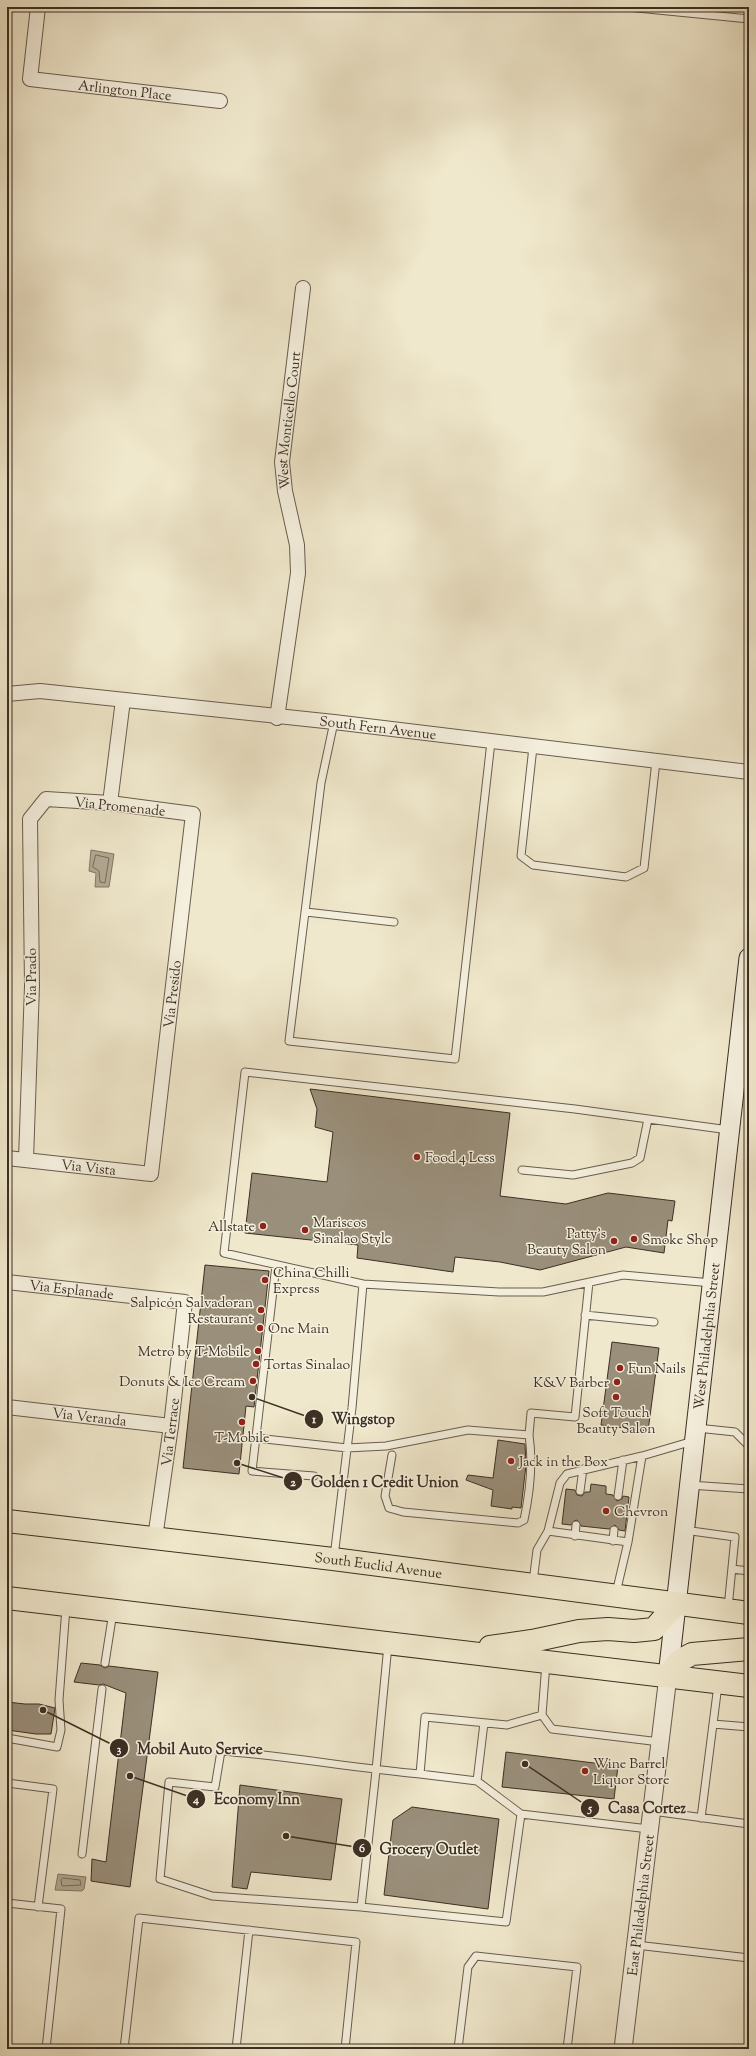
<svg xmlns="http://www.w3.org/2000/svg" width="756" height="2056" viewBox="0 0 756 2056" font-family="'Sorts Mill Goudy',serif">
<rect width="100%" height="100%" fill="#f0e8cc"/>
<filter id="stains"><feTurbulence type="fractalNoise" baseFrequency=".005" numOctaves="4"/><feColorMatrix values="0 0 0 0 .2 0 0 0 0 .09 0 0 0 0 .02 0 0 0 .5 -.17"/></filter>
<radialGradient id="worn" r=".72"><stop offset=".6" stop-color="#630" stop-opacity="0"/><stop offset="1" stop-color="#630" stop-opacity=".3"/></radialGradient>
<path fill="#b3a993" stroke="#837866" d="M91 850 114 854 109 887H95L96 873 89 871Z
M58 1874 86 1877 84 1889 82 1891 55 1890Z"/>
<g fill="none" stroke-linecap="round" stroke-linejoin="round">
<path stroke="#786c5b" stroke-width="1" d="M96 855 109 858 105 883 100 882 99 871 93 867Z
M63 1878 80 1880 81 1885 62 1886 61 1880Z"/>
</g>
<path fill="#9a8f7b" stroke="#3c2f23" d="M310 1089 510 1113 500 1196 566 1204 608 1193 675 1201 672 1221 668 1220 664 1253 626 1247 540 1270 500 1262 455 1257 453 1272 357 1258 358 1245 245 1233 252 1173 327 1182 333 1132 315 1127 317 1109Z
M205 1265 269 1271 254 1407 246 1406 239 1474 183 1468Z
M612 1342 659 1348 648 1431 601 1425Z
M498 1440 525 1444 526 1465 521 1508 512 1507V1509L491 1506 493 1490 466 1480 468 1475 493 1478Z
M591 1484 606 1486V1494L613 1495 617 1501 622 1499 623 1496 629 1497 625 1531 619 1530 615 1525 609 1529 581 1526 577 1520 574 1521 571 1525 562 1524 566 1489 575 1490 577 1495 582 1496 585 1492H590Z
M81 1663 100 1665 105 1668 109 1666 158 1672 130 1887 91 1881 92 1859 106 1862 126 1693 103 1684 99 1685 74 1682Z
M7 1702 25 1704H39L55 1708 51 1734H36L7 1730Z
M506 1752 618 1766 614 1799 502 1787Z
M240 1785 342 1799 331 1880 251 1872 247 1889 232 1887Z
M412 1807 499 1819 488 1909 384 1895 393 1820Z"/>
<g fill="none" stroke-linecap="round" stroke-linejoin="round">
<defs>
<path id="service" d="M627 7 749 19
M334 722 321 783 289 1041 455 1059 491 742
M533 747 521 856 533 865 626 877 644 868 656 761
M306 912 394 922
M522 1170 573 1175 632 1163 640 1158 648 1119
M276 1265 252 1471 314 1476
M363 1284 499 1292H543L623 1275 712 1283
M585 1315 654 1322
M697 1428 735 1432 749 1446
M256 1438 347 1448 386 1446 468 1430 529 1435 531 1413 575 1417 589 1282
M392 1455 385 1496 389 1508 403 1512 518 1523 524 1520C530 1492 533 1462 529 1435
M689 1485 749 1489
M580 1491 583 1469
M618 1496 623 1460
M684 1530 735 1537 728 1608
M548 1531 628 1542 616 1593
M575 1536 576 1525
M613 1541 614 1530
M628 1542 642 1456
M334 1557 352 1408 363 1284 224 1253 245 1072 575 1109 729 1130
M732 1569 749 1571
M533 1582 537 1550 548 1531 560 1483 567 1474 642 1456 693 1441
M388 1645 376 1770 375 1780 361 1907 212 1896 160 1879 169 1782 215 1787 221 1751C288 1756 353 1768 420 1774L425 1717 507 1725 542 1715 546 1663
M105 1663 113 1612
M542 1715 552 1729 660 1742
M484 1723 477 1781 521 1814 649 1829
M713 1724 749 1727
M7 1738 57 1747 61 1730 59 1700 66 1607
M420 1774 477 1781
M7 1783 53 1789 38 1907
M652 1811 749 1824
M701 1818 718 1685
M82 1854 102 1689
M7 1903 61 1909 46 2049
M361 1907 506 1922 521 1814
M636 1945 749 1958
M124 2049 139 1918 356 1942 345 2049
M236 2049 249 1930
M458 2049 468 1967 476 1956 577 1967 567 2049"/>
<g id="minor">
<path id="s1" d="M38 7 30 79 220 101"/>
<path id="s2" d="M7 694 40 691 334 722 749 772"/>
<path id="s3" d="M277 718 298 573 297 545 285 491 282 462 303 288"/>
<path d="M110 803 123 700"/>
<path id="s4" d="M7 1158 151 1174 193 814 110 803 46 799 30 819 32 986 26 1160"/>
<path id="s5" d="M7 1282 185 1302 171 1426 155 1538"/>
<path id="s6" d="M7 1407 171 1426"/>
</g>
<g id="tertiary">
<path id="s7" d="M623 2049 668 1676"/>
</g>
<g id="secondary">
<path id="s8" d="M668 1676 749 958"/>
</g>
<g id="primary">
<path id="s9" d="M7 1521 333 1559 749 1613"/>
<path d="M7 1598 749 1686"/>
<path d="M490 1647 532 1641 579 1631 608 1629 634 1631 654 1629 675 1605"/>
<path d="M668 1676 679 1661 692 1654 749 1649"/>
</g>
</defs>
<use href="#service" stroke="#695d4d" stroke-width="9"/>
<use href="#minor" stroke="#695d4d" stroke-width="16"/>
<use href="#tertiary" stroke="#695d4d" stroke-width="19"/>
<use href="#secondary" stroke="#3c2f23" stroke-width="21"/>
<use href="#primary" stroke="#3c2f23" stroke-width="24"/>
<use href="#service" stroke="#f5f0de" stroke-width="7"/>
<use href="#minor" stroke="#f5f0de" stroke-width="14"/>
<use href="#tertiary" stroke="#f5f0de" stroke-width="17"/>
<use href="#secondary" stroke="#f5f0de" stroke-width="19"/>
<use href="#primary" stroke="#f0e8cc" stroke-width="22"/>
</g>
<g fill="#8f2418" stroke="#f5f0de" stroke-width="1.5">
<circle cx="417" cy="1157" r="4"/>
<circle cx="263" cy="1226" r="4"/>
<circle cx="305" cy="1230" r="4"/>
<circle cx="634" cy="1239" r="4"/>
<circle cx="614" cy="1241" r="4"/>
<circle cx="265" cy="1280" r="4"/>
<circle cx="261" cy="1310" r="4"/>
<circle cx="260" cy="1328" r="4"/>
<circle cx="258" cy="1351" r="4"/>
<circle cx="256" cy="1364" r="4"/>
<circle cx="620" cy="1368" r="4"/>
<circle cx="253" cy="1381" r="4"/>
<circle cx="617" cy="1382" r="4"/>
<circle cx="616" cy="1397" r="4"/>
<circle cx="242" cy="1422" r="4"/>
<circle cx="511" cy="1461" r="4"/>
<circle cx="606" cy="1511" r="4"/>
<circle cx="585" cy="1771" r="4"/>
</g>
<g text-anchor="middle" stroke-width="3" stroke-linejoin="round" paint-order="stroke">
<g font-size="14" fill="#3c2f23" stroke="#f5f0de">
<text dy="5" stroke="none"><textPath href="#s1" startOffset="168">Arlington Place</textPath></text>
<text dy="5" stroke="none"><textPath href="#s3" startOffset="301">West Monticello Court</textPath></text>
<text dy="5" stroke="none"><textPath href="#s2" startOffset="373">South Fern Avenue</textPath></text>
<text transform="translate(120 806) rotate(6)" y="5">Via Promenade</text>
<text transform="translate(31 977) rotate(-90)" y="5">Via Prado</text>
<text dy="5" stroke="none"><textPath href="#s4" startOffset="326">Via Presido</textPath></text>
<text dy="5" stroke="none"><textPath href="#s4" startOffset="82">Via Vista</textPath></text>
<text dy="5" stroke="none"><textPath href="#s5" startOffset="65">Via Esplanade</textPath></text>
<text dy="5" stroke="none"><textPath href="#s8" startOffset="342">West Philadelphia Street</textPath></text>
<text dy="5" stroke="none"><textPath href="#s6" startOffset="83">Via Veranda</textPath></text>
<text transform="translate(170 1432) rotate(-83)" y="5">Via Terrace</text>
<text dy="5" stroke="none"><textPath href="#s9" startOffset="374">South Euclid Avenue</textPath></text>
<text dy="5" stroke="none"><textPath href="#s7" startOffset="145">East Philadelphia Street</textPath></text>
</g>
<g font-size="14" fill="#3c2f23" stroke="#f5f0de" text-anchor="start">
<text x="425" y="1162">Food 4 Less</text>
<text x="313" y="1227">Mariscos<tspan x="313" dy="16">Sinalao Style</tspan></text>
<text x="255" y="1231" text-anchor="end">Allstate</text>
<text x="606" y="1238" text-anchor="end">Patty's<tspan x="606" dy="16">Beauty Salon</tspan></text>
<text x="642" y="1244">Smoke Shop</text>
<text x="273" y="1277">China Chilli<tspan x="273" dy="16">Express</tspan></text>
<text x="253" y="1307" text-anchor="end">Salpicón Salvadoran<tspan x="253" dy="16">Restaurant</tspan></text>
<text x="268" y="1333">One Main</text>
<text x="250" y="1356" text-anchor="end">Metro by T-Mobile</text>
<text x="264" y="1369">Tortas Sinalao</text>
<text x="628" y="1373">Fun Nails</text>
<text x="245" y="1386" text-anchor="end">Donuts &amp; Ice Cream</text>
<text x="609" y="1387" text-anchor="end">K&amp;V Barber</text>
<text x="616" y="1417" text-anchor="middle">Soft Touch<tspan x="616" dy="16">Beauty Salon</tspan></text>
<text x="242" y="1442" text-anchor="middle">T-Mobile</text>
<text x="519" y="1466">Jack in the Box</text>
<text x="614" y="1516">Chevron</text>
<text x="593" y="1768">Wine Barrel<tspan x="593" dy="16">Liquor Store</tspan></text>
</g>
</g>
<path fill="none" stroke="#3c2f23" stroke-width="1.5" d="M252 1397L314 1419M237 1463L293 1481M43 1710L119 1748M130 1776L196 1799M525 1764L590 1808M286 1836L362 1848"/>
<g fill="#3c2f23" stroke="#f5f0de" stroke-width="1.5">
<circle cx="252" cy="1397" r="4"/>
<circle cx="237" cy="1463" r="4"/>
<circle cx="43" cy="1710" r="4"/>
<circle cx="130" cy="1776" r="4"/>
<circle cx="525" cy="1764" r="4"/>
<circle cx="286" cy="1836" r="4"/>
<circle cx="314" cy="1419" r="10"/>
<circle cx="293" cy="1481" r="10"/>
<circle cx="119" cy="1748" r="10"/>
<circle cx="196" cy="1799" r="10"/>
<circle cx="590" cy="1808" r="10"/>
<circle cx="362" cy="1848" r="10"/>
</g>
<g font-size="12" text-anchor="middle" font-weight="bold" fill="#fff">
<text x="314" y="1423">1</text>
<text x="293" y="1486">2</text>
<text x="119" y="1753">3</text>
<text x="196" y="1803">4</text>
<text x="590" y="1812">5</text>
<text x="362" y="1852">6</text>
</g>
<g font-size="15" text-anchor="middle" font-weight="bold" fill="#3c2f23" stroke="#f5f0de" stroke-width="3" stroke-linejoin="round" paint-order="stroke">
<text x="363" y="1424">Wingstop</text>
<text x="385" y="1487">Golden 1 Credit Union</text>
<text x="200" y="1754">Mobil Auto Service</text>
<text x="257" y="1804">Economy Inn</text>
<text x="647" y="1813">Casa Cortez</text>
<text x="429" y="1854">Grocery Outlet</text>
</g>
<rect width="756" height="2056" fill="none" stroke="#f0e8cc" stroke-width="24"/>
<rect x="8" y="8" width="740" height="2040" fill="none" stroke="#3c2f23" stroke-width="2"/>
<rect x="12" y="12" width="732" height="2032" fill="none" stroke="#3c2f23"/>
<rect width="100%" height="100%" filter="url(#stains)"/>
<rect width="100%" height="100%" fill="url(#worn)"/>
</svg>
